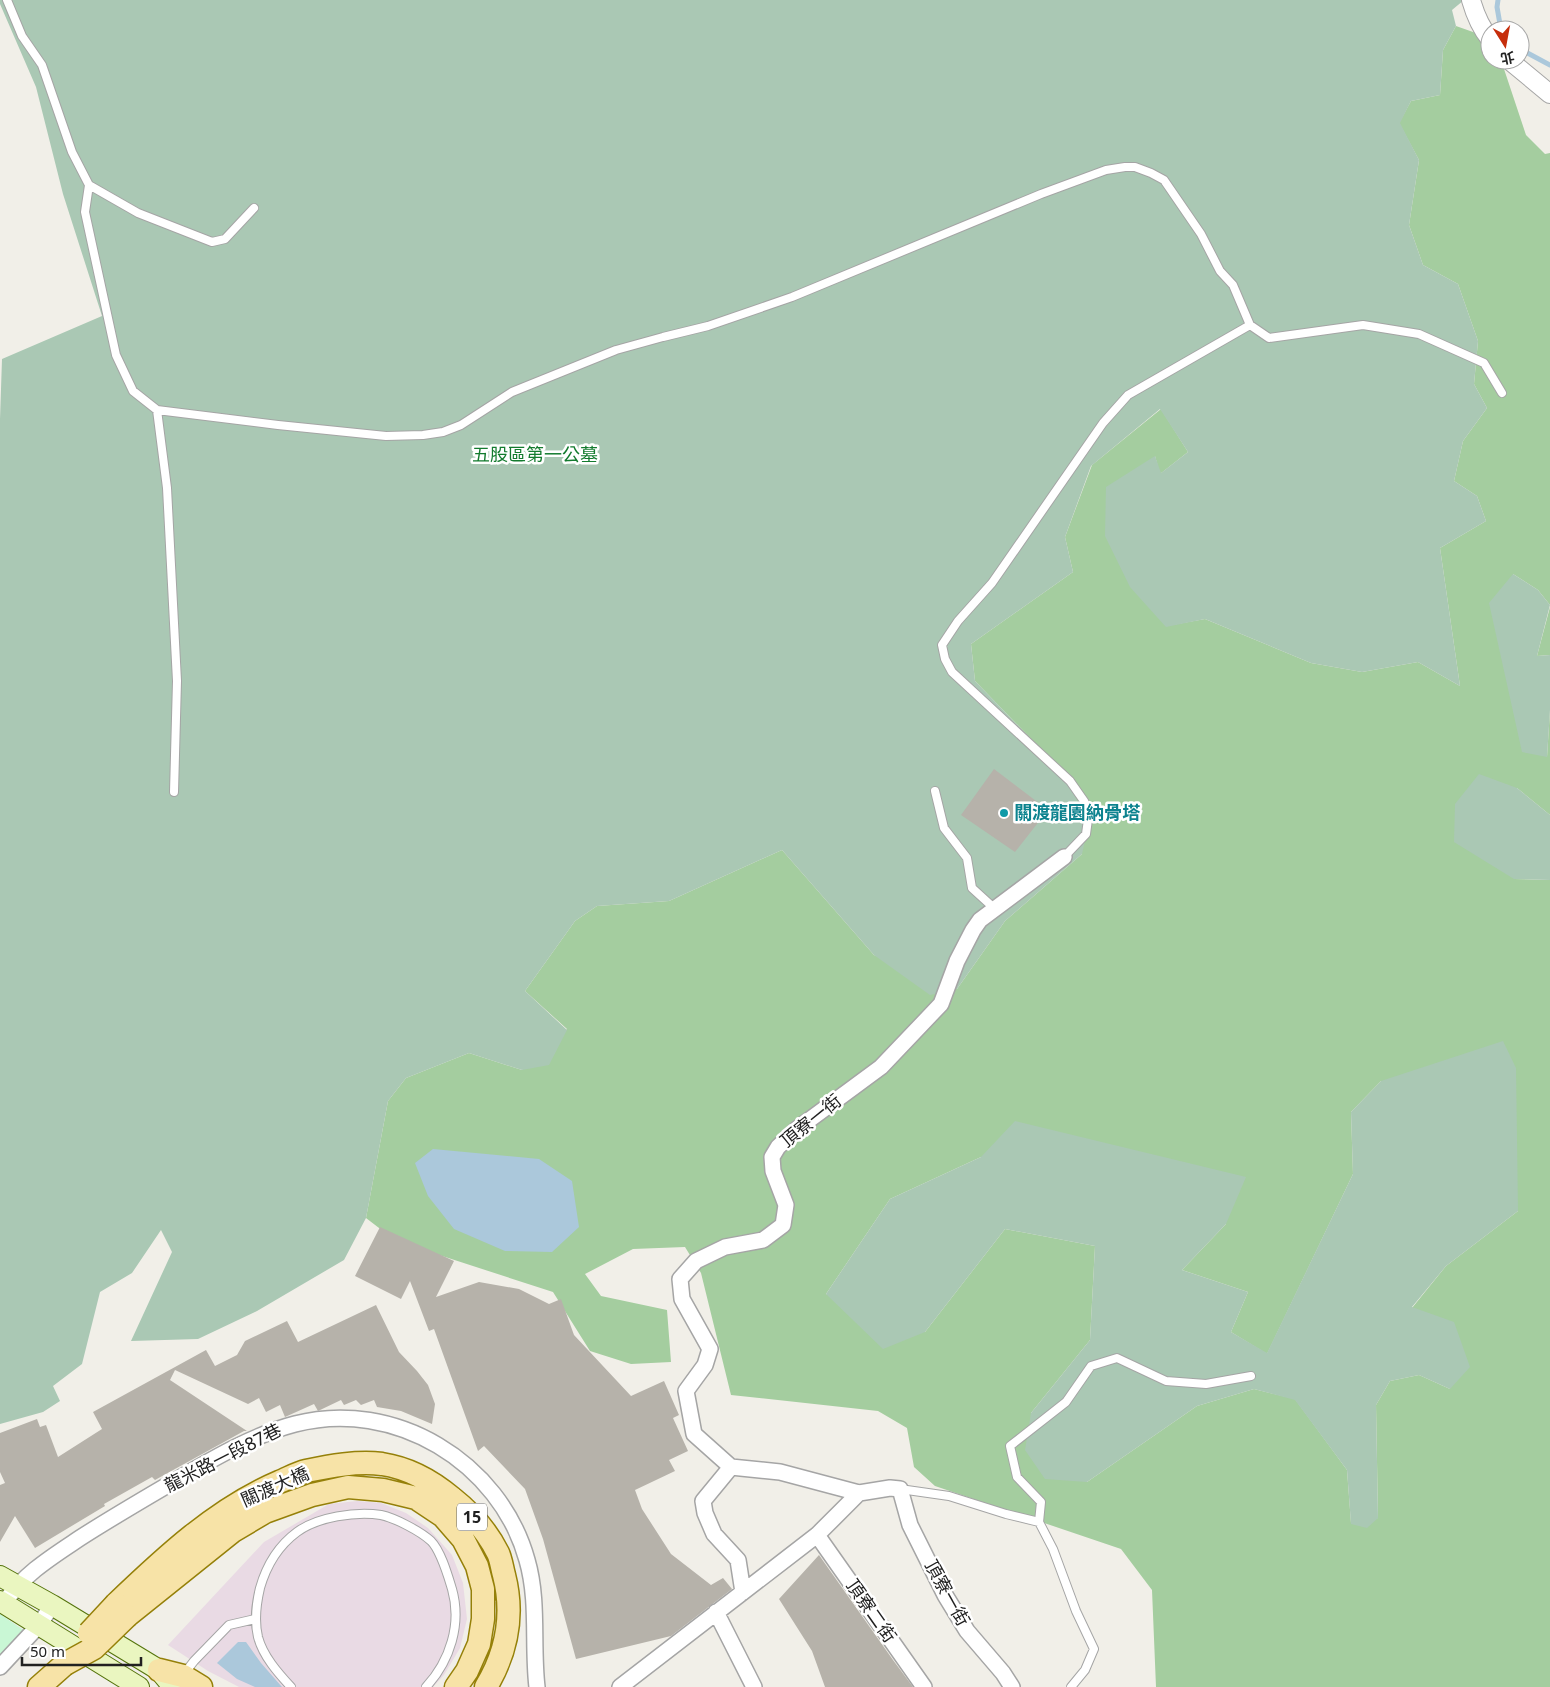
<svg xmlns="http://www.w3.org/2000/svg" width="1550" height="1687" viewBox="0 0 1550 1687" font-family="'Noto Sans','Noto Sans TC',sans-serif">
<rect width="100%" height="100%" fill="#f1efe8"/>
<path fill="#e9dae4" d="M357 1501 381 1503 406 1513 428 1528 452 1555 463 1583 467 1619 460 1648 444 1675 433 1687H239L208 1671 168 1645 264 1542 329 1504Z"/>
<path fill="#a4cd9f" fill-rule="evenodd" d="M1456 26 1490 38V60H1501L1526 135 1545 154 1550 153V605L1538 590 1513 574 1547 757 1550 710V815L1517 788 1514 879 1550 880V1687H1156L1152 1590 1121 1549 935 1486 914 1467 907 1428 878 1411 731 1395 701 1273 685 1247 633 1249 585 1274 601 1296 667 1310 671 1362 631 1364 590 1351 553 1292 396 1241 366 1218 388 1101 406 1078 469 1053 522 1070 567 1029 525 991 575 921 597 906 669 901 782 850 874 955 957 989 1005 921 1082 854 1066 775 975 681 971 644 1073 572 1065 537 1092 465 1161 409 1188 452 1160 474 1155 456 1166 626 1205 619 1311 663 1362 672 1418 662 1460 686 1440 548 1486 521 1477 496 1454 481 1463 441 1487 408 1474 384 1478 341 1458 284 1423 265 1409 225 1419 160 1399 123 1411 101 1440 95 1443 50ZM1381 1081 1518 1211 1446 1266 1412 1308 1450 1389 1419 1375 1390 1381 1376 1405 1378 1518 1351 1523 1347 1470 1295 1399 1254 1389 1197 1406 1087 1482 1031 1413 1090 1340 1095 1246 1005 1229 925 1332 826 1294 890 1199 981 1157 1226 1224 1182 1270 1248 1292 1231 1332 1267 1354 1353 1174 1351 1112Z
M1550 607V655L1537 656Z"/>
<path fill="#aac8b4" d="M0 0H1464L1452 10 1456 26 1443 50 1440 95 1411 101 1400 123 1419 160 1409 225 1423 265 1458 284 1478 341 1474 384 1487 408 1463 441 1454 481 1477 496 1486 521 1440 548 1460 686 1418 662 1362 672 1311 663 1205 619 1166 627 1130 587 1105 536 1106 487 1155 456 1161 473 1188 452 1160 409 1091 466 1065 537 1073 572 971 644 975 681 1066 775 1088 827 1082 854 1005 921 957 989 930 995 874 955 782 850 669 901 597 906 575 921 525 991 567 1030 549 1065 522 1070 469 1053 406 1078 388 1101 366 1218 344 1260 257 1311 198 1339 131 1341 172 1252 161 1230 132 1273 100 1292 82 1364 53 1386 60 1401 43 1412 0 1424V419L2 359 102 316 63 194 36 87 0 4Z
M1513 574 1538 590 1550 605 1537 656 1550 655V710L1547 757 1522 752 1489 603Z
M1479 774 1517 788 1550 815V880L1514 879 1454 842 1455 804Z
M1503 1041 1516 1068 1518 1211 1446 1266 1412 1307 1454 1322 1470 1367 1450 1389 1419 1375 1390 1381 1376 1405 1378 1518 1367 1528 1351 1524 1347 1470 1295 1400 1254 1389 1197 1406 1087 1482 1045 1479 1025 1450 1031 1413 1090 1340 1095 1246 1005 1229 925 1332 883 1349 826 1294 890 1199 981 1157 1015 1121 1246 1177 1226 1224 1182 1270 1248 1292 1231 1332 1267 1353 1353 1174 1351 1112 1381 1081Z"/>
<path fill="#c9f7d5" d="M0 1614 25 1631 0 1656Z"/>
<path fill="#abc8db" d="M433 1149 539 1159 572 1181 579 1227 552 1252 505 1251 454 1229 428 1196 415 1163Z
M238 1642H246L261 1663 282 1687H255L237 1679 217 1663Z"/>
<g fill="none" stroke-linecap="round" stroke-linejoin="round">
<path stroke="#abc8db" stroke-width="5" d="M1498 0 1497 7 1501 30
M1520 49 1550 65"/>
</g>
<path fill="#b6b2aa" d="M994 769 1048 810 1015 852 961 815Z
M380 1227 454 1261 436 1297 479 1282 519 1289 549 1304 561 1299 574 1335 631 1396 664 1381 679 1415 673 1418 688 1451 669 1460 675 1471 635 1490 642 1509 671 1554 711 1585 723 1578 732 1589 671 1636 576 1659 543 1539 525 1489 484 1446 478 1451 434 1329 429 1331 410 1281 401 1299 355 1276Z
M376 1305 399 1352 417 1371 428 1385 435 1404 432 1424 401 1411 377 1407 374 1400 361 1405 356 1400 344 1405 341 1400 318 1411 314 1404 285 1417 280 1405 266 1412 259 1398 248 1404 175 1370 170 1380 247 1431H244L155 1480 152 1477 104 1504 105 1506 35 1548 15 1516 0 1542V1485L5 1483 0 1472V1433L37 1419 40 1427 46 1425 58 1457 102 1429 93 1412 206 1350 215 1366 237 1355 245 1341 287 1321 298 1342Z
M819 1555 893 1660 913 1687H825L812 1651 779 1599Z"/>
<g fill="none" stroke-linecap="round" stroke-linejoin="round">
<defs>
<path id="service" d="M7 0 22 36 42 65 72 152 89 185 138 213 212 242 225 239 254 208
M89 185 85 212 116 355 133 391 157 410 278 425 386 436 423 435 443 432 461 425 512 392 616 350 663 337 708 326 792 297 1041 194 1106 170 1125 167H1135L1151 173 1164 180 1201 234 1220 271 1233 285 1250 325 1269 338 1363 325 1419 334 1484 363 1502 393
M157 410 167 488 177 681 174 792
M935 791 944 828 967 858 972 888 995 909
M1064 857 1086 834 1089 812 1084 801 1070 781 952 672 945 659 942 645 958 621 992 583 1103 423 1128 395 1250 325
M900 1489 949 1496 1006 1514 1039 1522
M184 1674 194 1661 229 1625 255 1619
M291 1687C278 1673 263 1656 258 1637 254 1620 256 1605 260 1588 266 1567 278 1546 297 1532 317 1517 356 1511 381 1515 395 1518 420 1531 431 1541 441 1551 448 1576 452 1589 462 1624 450 1661 426 1687
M1071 1687 1085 1670 1094 1649 1076 1611 1053 1549 1039 1522 1041 1502 1017 1477 1010 1446 1066 1402 1091 1366 1117 1358 1166 1381 1206 1384 1251 1376"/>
<path id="minor" d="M731 1467 694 1434 686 1391 705 1365 710 1349 682 1299 680 1279 696 1261 725 1247 763 1240 783 1225 786 1205 773 1171 772 1157 778 1147 797 1129 881 1067 941 1004 957 961 973 930 980 920 1064 857
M817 1535 924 1687
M743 1592 738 1560 714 1534 705 1513 703 1501 731 1467 780 1472 859 1493 890 1488 900 1489 910 1525 945 1595 967 1631 1003 1673 1012 1687
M4 1603C25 1573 50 1558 80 1538 108 1520 137 1503 166 1486 206 1463 249 1436 295 1424 394 1398 500 1462 527 1560 539 1601 532 1645 537 1687
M716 1612 754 1687
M0 1667 40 1624 52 1605
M620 1687 817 1535 859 1493"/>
<path id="tertiary" d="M1471 0C1475 14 1481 28 1490 39
M1509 60 1550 94"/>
<path id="secondary" d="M0 1576 52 1605 159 1670 173 1687
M0 1601 139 1687"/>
<path id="primary" d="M116 1604C164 1558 216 1509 279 1482 287 1479 297 1473 306 1471 330 1466 357 1461 382 1464 408 1468 432 1481 452 1498 471 1513 487 1531 498 1553 501 1559 502 1568 504 1575 514 1614 507 1652 486 1687
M127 1616 233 1531 265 1512 312 1495 348 1487 383 1490 416 1498 443 1516 463 1539 477 1566 483 1589V1619L479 1644 467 1671 456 1687
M159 1670 183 1676 201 1687
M39 1687 65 1664"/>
</defs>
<use href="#service" stroke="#a5a5a5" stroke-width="10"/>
<use href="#minor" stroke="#a5a5a5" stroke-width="18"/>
<use href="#tertiary" stroke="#a5a5a5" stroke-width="20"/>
<use href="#secondary" stroke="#55740c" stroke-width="22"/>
<use href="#primary" stroke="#958009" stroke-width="25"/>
<use href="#service" stroke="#fff" stroke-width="8"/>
<use href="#minor" stroke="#fff" stroke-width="15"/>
<use href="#tertiary" stroke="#fff" stroke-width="18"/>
<use href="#secondary" stroke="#eaf6c0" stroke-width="20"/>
<use href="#primary" stroke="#f7e3a7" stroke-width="22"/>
<defs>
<path id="primary-bridge" d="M89 1633 116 1604
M65 1664 94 1648 127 1616"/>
</defs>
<use href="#primary-bridge" stroke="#958009" stroke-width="25" stroke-linecap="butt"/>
<use href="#primary-bridge" stroke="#f7e3a7" stroke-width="22"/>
</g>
<circle fill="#0f9aa8" stroke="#fff" stroke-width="2" cx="1004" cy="813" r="5"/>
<g text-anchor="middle" stroke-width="5" stroke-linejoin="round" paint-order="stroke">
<rect fill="#fff" stroke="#646464" stroke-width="1" x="457" y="1503.5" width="30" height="27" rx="4"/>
<g font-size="16" font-weight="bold" fill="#212121">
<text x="472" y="1523">15</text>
</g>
<g font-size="18" fill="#137b2e" stroke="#fff">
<text x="535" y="461">五股區第一公墓</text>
</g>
<g font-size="18" font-weight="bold" fill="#0d838f" stroke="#fff" text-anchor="start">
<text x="1014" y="819">關渡龍園納骨塔</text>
</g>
<g font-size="18" fill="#212121" stroke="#fff">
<text transform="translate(811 1121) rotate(-39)" y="6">頂寮一街</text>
<text transform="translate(223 1458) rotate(-27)" y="6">龍米路一段87巷</text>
<text transform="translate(275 1487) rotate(-24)" y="6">關渡大橋</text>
<text transform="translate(947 1593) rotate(61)" y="6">頂寮一街</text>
<text transform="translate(871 1611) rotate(55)" y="6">頂寮二街</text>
</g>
</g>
<g transform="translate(1505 45) rotate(169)"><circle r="24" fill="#ffffff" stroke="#a6a6a6"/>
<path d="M0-4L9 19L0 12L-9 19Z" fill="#c62e0c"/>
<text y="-8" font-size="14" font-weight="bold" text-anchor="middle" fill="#212121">北</text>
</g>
<path d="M22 1657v8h119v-8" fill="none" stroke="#212121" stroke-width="2.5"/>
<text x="30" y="1657" font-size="15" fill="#212121" stroke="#ffffff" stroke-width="4" paint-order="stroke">50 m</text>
</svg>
